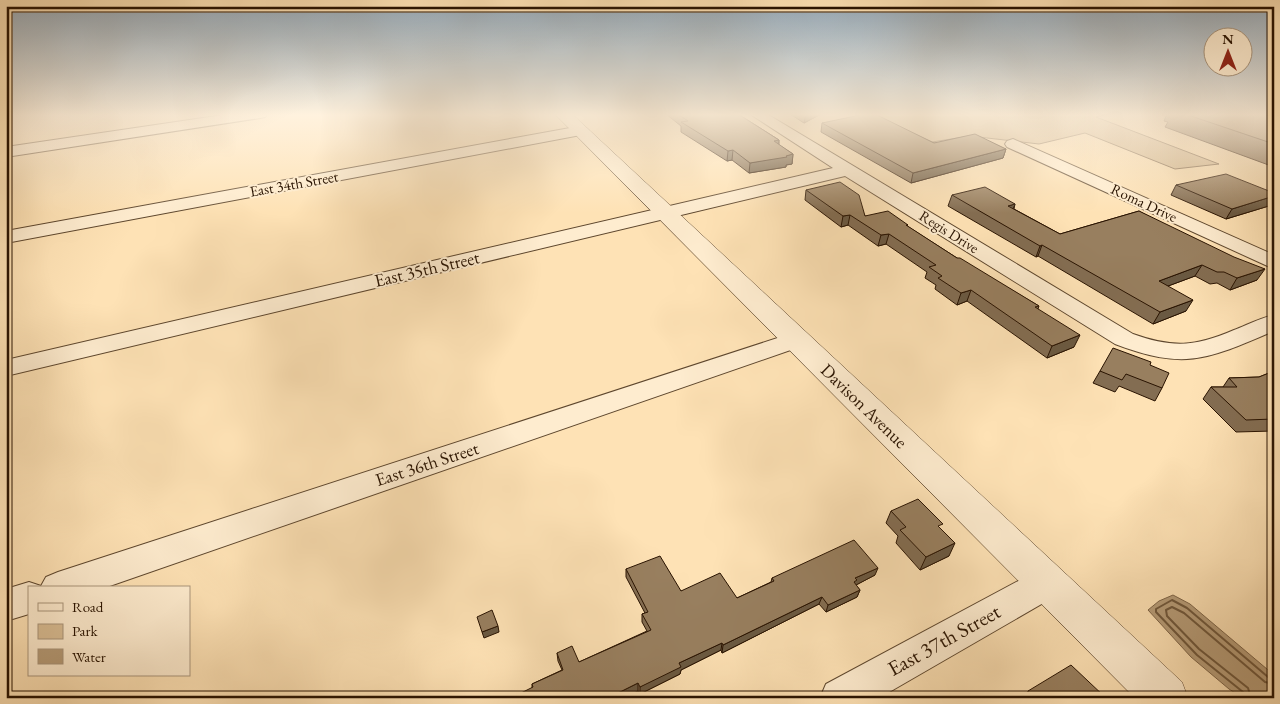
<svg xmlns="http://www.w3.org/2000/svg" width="1280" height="704" viewBox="0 0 1280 704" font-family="'EB Garamond',serif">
<rect width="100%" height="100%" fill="#fee2b5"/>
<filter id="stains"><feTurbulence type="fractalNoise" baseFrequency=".004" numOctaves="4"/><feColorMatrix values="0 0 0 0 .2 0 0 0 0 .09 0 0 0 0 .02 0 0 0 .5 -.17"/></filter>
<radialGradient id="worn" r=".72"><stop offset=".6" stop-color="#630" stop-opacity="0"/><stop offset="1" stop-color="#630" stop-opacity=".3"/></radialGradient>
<path fill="#dabf96" stroke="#82694c" d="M871 114H1109L1096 117 1219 164 1175 169 1085 133 1039 144 970 136 932 142Z"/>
<path fill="#b69c78" stroke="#7e6548" d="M1173 595 1190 604 1274 675V698H1243L1229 689 1191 657 1148 610 1159 601Z"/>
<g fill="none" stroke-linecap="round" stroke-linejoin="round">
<path stroke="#70583c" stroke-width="2" d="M1245 698 1243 692 1197 655 1156 612V609L1172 600 1187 608 1268 677 1274 678
M1251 698 1248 688 1199 649 1167 616 1166 610 1172 607 1184 613 1265 682 1274 684"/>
<defs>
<path id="minor" d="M230 114H267L265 117 260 118 6 157V147Z
M750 114H767L1133 334C1172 348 1195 347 1234 330 1247 325 1260 318 1274 315V331C1208 359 1186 371 1115 344L845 176 6 376V360L833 168Z
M581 126 586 128 589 131 586 134 6 243V231Z
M1013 139 1274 255V269L1007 147 1005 144 1007 141Z
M796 332 805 335 808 340 805 345 104 588H29V614L6 621V589L29 582 41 586 46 577 58 572Z
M1047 568 1059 572 1065 583 1059 594 879 698H820L826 684 1035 572Z"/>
<path id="tertiary" d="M555 114H572L1182 682 1188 698H1135Z"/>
</defs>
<use href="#minor" stroke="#5e472e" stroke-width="2"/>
<use href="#tertiary" stroke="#5e472e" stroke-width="1"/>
<use href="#minor" fill="#feeccf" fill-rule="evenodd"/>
<use href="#tertiary" fill="#feeccf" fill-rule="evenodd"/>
</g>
<path fill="#836d52" stroke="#291301" d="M666 114H738L779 140V145L793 154 792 164 786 165V167L749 173 732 160 727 161 681 132V126Z
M790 114H821L804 123Z
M1167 114H1274V167L1165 127 1168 122 1164 121Z
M822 123 934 143 1006 149 1003 158 911 183 821 132Z
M1176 185 1274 193V202L1272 205 1226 219 1171 195Z
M806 190 865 216 908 225 907 226 957 258 1039 306 1038 309 1074 347 1047 358 967 301 957 305 935 289 936 285 925 278 927 272 886 244 878 246 848 225 841 227 805 200Z
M952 195 1015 204 1014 209 1060 234 1139 211 1257 280 1230 290 1217 283 1210 284 1195 276 1168 286 1186 311 1153 324 1038 256 1036 257 948 206Z
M1150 365 1162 388 1155 401 1119 386 1115 392 1093 383 1100 371Z
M1274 371V431L1236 432 1203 399 1211 387H1223L1229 378 1259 377Z
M891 511 941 529 949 556 920 570 896 543 898 536 886 523Z
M626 569 681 591 737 598 771 582 772 578 875 575 856 585 860 590 857 597 826 612 819 604 722 653 721 650 681 670 680 674 640 694 638 691 532 688V684L562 670 558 661 557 653 579 662 647 631 642 622V614L645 613 626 577Z
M1028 691 1106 698H1024Z"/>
<path fill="#6a5942" stroke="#291301" d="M806 114H821L804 123Z
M779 140 778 150 774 141Z
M1006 149 1003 158 911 183 913 173Z
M733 150 732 160 727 161 728 151Z
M793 154 792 164 786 165V167L749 173 750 163Z
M1274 196V202L1272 205 1226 219 1232 209Z
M1015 204 1011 214 1008 206Z
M850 215 848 225 841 227 843 216Z
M889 234 886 244 878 246 881 235Z
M1042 245 1038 256 1036 257 1040 246Z
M1202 265 1195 276 1152 292 1159 281Z
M1265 269 1257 280 1230 290 1237 278Z
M971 290 967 301 957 305 961 293Z
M1193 300 1186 311 1153 324 1160 312Z
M1080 335 1074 347 1047 358 1052 346Z
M955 543 949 556 920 570 926 557Z
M878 568 875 575 856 585 854 588V582L855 578Z
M860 590 857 597 826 612 828 605Z
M822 597 819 604 722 653 723 645Z
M498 626 499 632 484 638 482 632Z
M722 643 721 650 681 670 680 674 640 694V687L679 663Z
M638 683V691L624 698H608Z"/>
<path fill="#987f5f" stroke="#291301" d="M678 114H738L779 140 774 141 793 154 786 156 787 157 750 163 733 150 728 151 681 122 688 121Z
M865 114H875L934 143 975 134 1006 149 913 173 822 123Z
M1185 114H1274V144Z
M1226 174 1274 193V196L1232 209 1176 185Z
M840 182 859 195 865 216 888 211 908 225H906L957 258H960L1039 306 1035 307 1080 335 1052 346 971 290 961 293 938 278 942 276 929 267 936 265 889 234 881 235 850 215 843 216 806 190Z
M985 187 1015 204 1008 206 1060 234 1139 211 1234 257 1265 269 1237 278 1224 272H1217L1202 265 1159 281 1193 300 1160 312 1042 245 1040 246 952 195Z
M1113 348 1151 362 1150 365 1169 373 1162 388 1126 374 1122 380 1100 371Z
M1274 371V419L1246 420 1211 387H1237L1229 378 1259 377Z
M918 499 943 524 938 526 955 543 926 557 900 530 906 527 891 511Z
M854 540 878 568 855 578 857 580 854 582 860 590 828 605 822 597 723 645 722 643 679 663 681 667 640 687 638 683 608 698H511L533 687 532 684 563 670 557 653 572 646 579 662 651 630 642 614 648 612 626 569 660 556 681 591 720 573 737 598 774 581 772 578Z
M492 610 498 626 482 632 477 617Z
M1071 665 1106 698H1032L1034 697 1028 691Z"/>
<linearGradient id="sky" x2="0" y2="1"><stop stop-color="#94aabb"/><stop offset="0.54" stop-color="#fff2de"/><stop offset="1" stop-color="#fff2de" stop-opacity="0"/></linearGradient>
<rect width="1280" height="213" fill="url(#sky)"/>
<g text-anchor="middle" stroke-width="4" stroke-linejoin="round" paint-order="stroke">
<g font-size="15" fill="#291301" stroke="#feeccf">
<text transform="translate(294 184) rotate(-10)" y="5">East 34th Street</text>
<text transform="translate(1144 203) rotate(25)" y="5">Roma Drive</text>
<text transform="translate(949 232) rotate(32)" y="5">Regis Drive</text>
</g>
<g font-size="18" fill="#291301" stroke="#feeccf">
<text transform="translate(427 269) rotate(-13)" y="6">East 35th Street</text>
<text transform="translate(864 406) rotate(44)" y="6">Davison Avenue</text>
<text transform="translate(427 464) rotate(-18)" y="6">East 36th Street</text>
</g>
<g font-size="21" fill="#291301" stroke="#feeccf">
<text transform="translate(944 640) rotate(-29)" y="7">East 37th Street</text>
</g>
</g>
<rect width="1280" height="704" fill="none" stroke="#fee2b5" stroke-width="25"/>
<rect x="8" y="8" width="1265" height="689" fill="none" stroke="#291301" stroke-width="2.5"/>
<rect x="12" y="12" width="1255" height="679" fill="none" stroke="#291301"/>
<rect x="28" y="586" width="162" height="90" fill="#feeccf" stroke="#a9957d"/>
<rect x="38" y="603" width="25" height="8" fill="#feeccf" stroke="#a9957d"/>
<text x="72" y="612" font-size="15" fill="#291301">Road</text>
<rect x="38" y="624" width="25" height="15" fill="#dabf96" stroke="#a9957d"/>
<text x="72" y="636" font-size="15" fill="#291301">Park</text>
<rect x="38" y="649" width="25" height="15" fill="#b69c78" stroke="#a9957d"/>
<text x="72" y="662" font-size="15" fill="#291301">Water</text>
<g transform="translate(1228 52)"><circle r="24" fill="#feeccf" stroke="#a9957d"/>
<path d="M0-4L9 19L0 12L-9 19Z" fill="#8f2418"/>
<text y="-8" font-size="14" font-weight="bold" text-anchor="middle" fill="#291301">N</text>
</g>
<rect width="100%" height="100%" filter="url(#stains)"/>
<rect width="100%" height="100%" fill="url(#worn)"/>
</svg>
